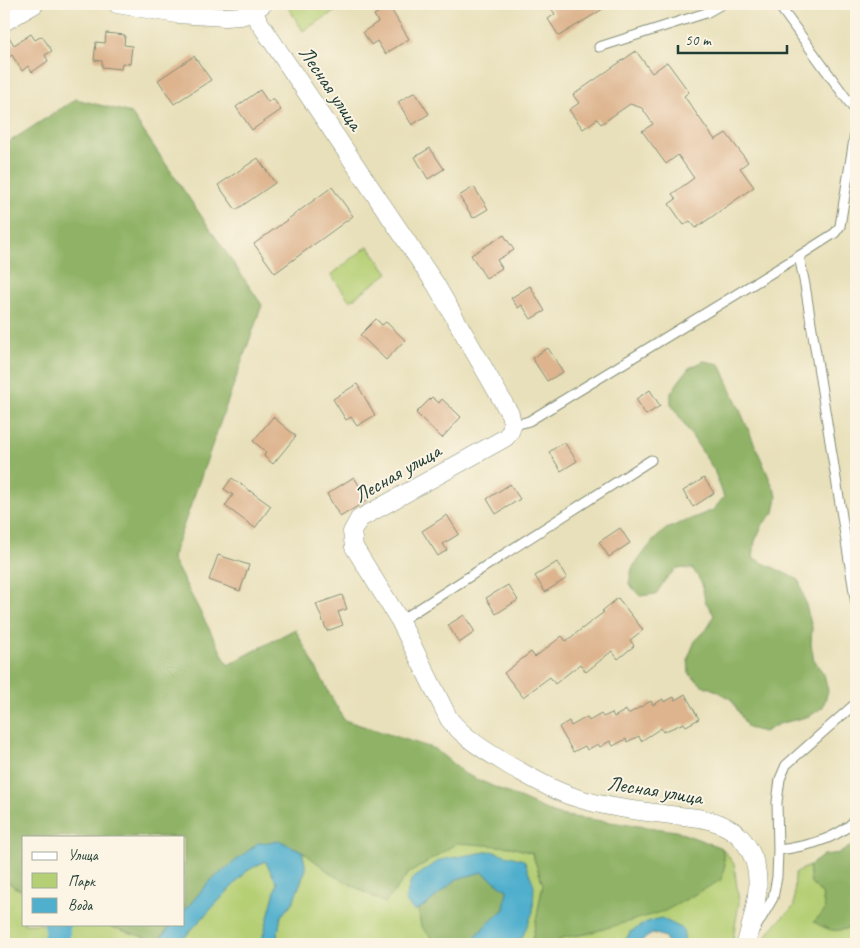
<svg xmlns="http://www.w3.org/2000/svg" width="860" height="948" viewBox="0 0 860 948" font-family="Caveat,sans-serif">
<rect width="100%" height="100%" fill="#fcf5e5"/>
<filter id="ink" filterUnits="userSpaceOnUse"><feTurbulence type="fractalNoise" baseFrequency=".02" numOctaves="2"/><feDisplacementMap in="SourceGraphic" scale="10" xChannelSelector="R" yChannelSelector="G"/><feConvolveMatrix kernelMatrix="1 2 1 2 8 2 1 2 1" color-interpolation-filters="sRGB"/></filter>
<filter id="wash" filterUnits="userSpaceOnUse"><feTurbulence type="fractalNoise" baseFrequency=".0096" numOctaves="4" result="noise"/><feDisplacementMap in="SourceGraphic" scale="20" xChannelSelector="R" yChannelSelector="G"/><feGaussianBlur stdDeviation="1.12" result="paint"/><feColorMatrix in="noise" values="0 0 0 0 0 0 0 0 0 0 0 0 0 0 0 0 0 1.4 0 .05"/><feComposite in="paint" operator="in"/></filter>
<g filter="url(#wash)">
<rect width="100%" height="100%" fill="#e8e0ba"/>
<path fill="#b5cf75" stroke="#6a8654" d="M286 4H347L303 31Z
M368 246 388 273 350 301 331 275Z
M457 842 511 847 532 853 543 884 533 936V944H507L522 938 524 860 414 911 418 909 421 926 437 944H276L281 916 293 902 306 869 302 851 333 875 385 903 408 874Z
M722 848 734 864 739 903 732 944H685L683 929 630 932 624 944H553L565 937 586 934 725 865Z
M265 861 277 883 261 944H178L247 871Z
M809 866 811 883 822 894 825 910 814 922 845 930 856 923V944H761L772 928 794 906 795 873Z
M4 878 14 887 24 891V924H102L157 941 156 944H4Z"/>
<path fill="#90b266" stroke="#58784d" d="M76 99 131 113 262 305 172 558 228 665 295 629 344 720 435 749 465 774 558 815 676 831 722 848 725 865 721 880 665 911 586 934 565 937 553 944H533V936L543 884 532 853 511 847 457 843 408 874 385 903 333 875 302 851 280 841 209 882 184 911V837H24V891L14 887 4 878V145Z
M704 361 720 364 777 496 774 513 763 524 755 541 753 558 799 580 812 627 811 644 814 661 824 674 828 691 823 707 810 716 779 724 764 732 748 728 731 699 717 691 702 685 689 674 688 658 695 641 707 629 714 615 705 601 702 584 693 569 677 568 665 580 656 594 640 596 629 584 632 568 653 541 666 529 713 510 724 497 714 470 671 404V393L679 381 689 368Z
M856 843V923C839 934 831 932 814 922L825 910 822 894 811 883 809 866 824 855 840 853Z
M482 872 507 890 504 909 484 927 469 944H437L421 926 418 909 426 905 457 879Z
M102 924H172L157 941Z"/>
<path fill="#4fafcd" stroke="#377680" d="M280 841 302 851 306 869 293 902 281 916 276 944H261L277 883 265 861 247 871 178 944H156L172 924H184V911L209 882 258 843Z
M491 851 524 860 534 885 533 912 522 938 507 944H469L484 927 504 909 507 890 482 872 457 879 426 905 414 911 405 901 411 880 440 860Z
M661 918 683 929 685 944H668L665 937 653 933 637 944H624L630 932 647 922Z"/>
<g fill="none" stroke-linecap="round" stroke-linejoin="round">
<path stroke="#4fafcd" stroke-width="26" d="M54 944 57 937V924"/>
</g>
<g id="blocks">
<path fill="#ddb48e" d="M548 4H611L559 36 548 19 555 14Z
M389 6 409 39 385 54 377 41 371 45 363 32 378 22 374 15Z
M6 32 14 45 31 34 35 40 42 36 52 51 45 55 48 61 32 72 28 66 22 71 12 55 4 61V33Z
M106 33 125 35 124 45 132 46 130 64 122 63 121 69 102 67V61L94 60 96 42 105 43Z
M636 51 652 73 667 62 689 92 684 96 715 140 726 133 748 162 740 168 754 187 696 228 690 221 684 225 669 204 676 199 672 194 694 178 678 155 666 164 642 131 653 124 642 108 630 104 601 124 597 119 583 129 569 110 579 103 573 95Z
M194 56 211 80 174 104 158 80Z
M260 90 268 102 273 98 281 110 252 130 236 107Z
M415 92 429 114 412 125 398 102Z
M430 148 444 169 428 179 415 157Z
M258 158 275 183 236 210 218 185Z
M332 187 353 216 275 273 254 244Z
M474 187 488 209 473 218 459 196Z
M504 235 514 250 497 260 502 268 486 278 471 255Z
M530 286 545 311 531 319 522 305 518 308 511 298Z
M376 319 382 325 386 322 405 340 386 360 360 335Z
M548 348 563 372 547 381 532 358Z
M357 384 375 415 357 426 351 417 346 420 333 399Z
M650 390 660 406 646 415 636 399Z
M432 397 439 403 442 399 461 417 442 438 416 413Z
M273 417 296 436 273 464 264 456 266 452 253 441Z
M564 442 577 461 561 471 549 452Z
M354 477 368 500 340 517 327 494Z
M232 478 271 506 255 528 225 506 233 495 224 489Z
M704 478 714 493 693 507 683 491Z
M510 484 520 499 496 514 487 499Z
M447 515 459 534 443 544 447 550 438 556 422 531Z
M620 528 630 543 609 557 599 542Z
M218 555 249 565 240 591 209 580Z
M557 562 567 578 545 592 535 576Z
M508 585 518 600 496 614 486 598Z
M342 595 347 609 338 612 343 625 327 631 316 604Z
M618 598 643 630 630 640 634 646 618 659 612 651 586 672 580 664 555 684 550 677 523 697 504 673 531 652 535 657 562 636 566 641 604 612 602 611Z
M464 615 475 632 459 643 448 625Z
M685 694 699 719 686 726 684 723 663 732 661 728 641 741 639 736 627 742 626 739 613 746 610 741 600 747 598 744 587 750 585 746 573 752 559 727 569 721 571 726 587 717 589 721 601 714 603 717 612 713 614 717 626 710 628 714 651 701 653 705 663 699 664 702 674 697 675 700Z"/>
</g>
</g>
<g filter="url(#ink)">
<use href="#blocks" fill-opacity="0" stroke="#848e77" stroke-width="1"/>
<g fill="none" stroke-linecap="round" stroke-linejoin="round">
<defs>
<path id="service" d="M778 4 854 109 856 116
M599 47 706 13 722 4
M856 127 840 226 835 233 799 256 805 285 856 604
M512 426 529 421 799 256
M400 621 651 460
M778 850C804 847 838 839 856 819
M755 929 773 898 777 877 778 850 777 802 780 779 786 765 856 703"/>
<path id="minor" d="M117 4 177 14 225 17 241 16 252 12 263 4
M247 4 436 285 510 414C513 425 513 430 505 438L359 519 352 532 354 547 400 621 449 719C466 740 489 753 512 767 534 779 554 791 577 798 608 808 640 811 671 815 691 817 713 818 730 829 738 833 746 843 750 851 766 880 753 915 746 944
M4 22 35 4"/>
</defs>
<use href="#service" stroke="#848e77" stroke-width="11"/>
<use href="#minor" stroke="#848e77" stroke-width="19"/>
<use href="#service" stroke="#fff" stroke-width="9"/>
<use href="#minor" stroke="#fff" stroke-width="18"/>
</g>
</g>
<g text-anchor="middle" stroke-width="4" stroke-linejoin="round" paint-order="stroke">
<g font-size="21" fill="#1f3d34" stroke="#fcf5e5">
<text transform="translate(331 88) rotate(56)" y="7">Лесная улица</text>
<text transform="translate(397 473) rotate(-30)" y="7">Лесная улица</text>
<text transform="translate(655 790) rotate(9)" y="7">Лесная улица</text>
</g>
</g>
<rect width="860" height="948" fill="none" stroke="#fcf5e5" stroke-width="20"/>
<rect x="22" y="836" width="162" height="90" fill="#fcf5e5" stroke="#a4ab9e"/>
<rect x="32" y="852" width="25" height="8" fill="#ffffff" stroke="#a4ab9e"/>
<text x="68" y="860" font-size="15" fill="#1f3d34">Улица</text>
<rect x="32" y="873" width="25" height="15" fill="#b5cf75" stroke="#a4ab9e"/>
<text x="68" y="886" font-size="15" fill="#1f3d34">Парк</text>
<rect x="32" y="898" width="25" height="15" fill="#4fafcd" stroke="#a4ab9e"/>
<text x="68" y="910" font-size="15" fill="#1f3d34">Вода</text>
<path d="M678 45v8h109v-8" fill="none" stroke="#1f3d34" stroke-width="2.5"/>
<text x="685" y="45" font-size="15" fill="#1f3d34" stroke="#fcf5e5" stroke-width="4" paint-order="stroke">50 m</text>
</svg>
